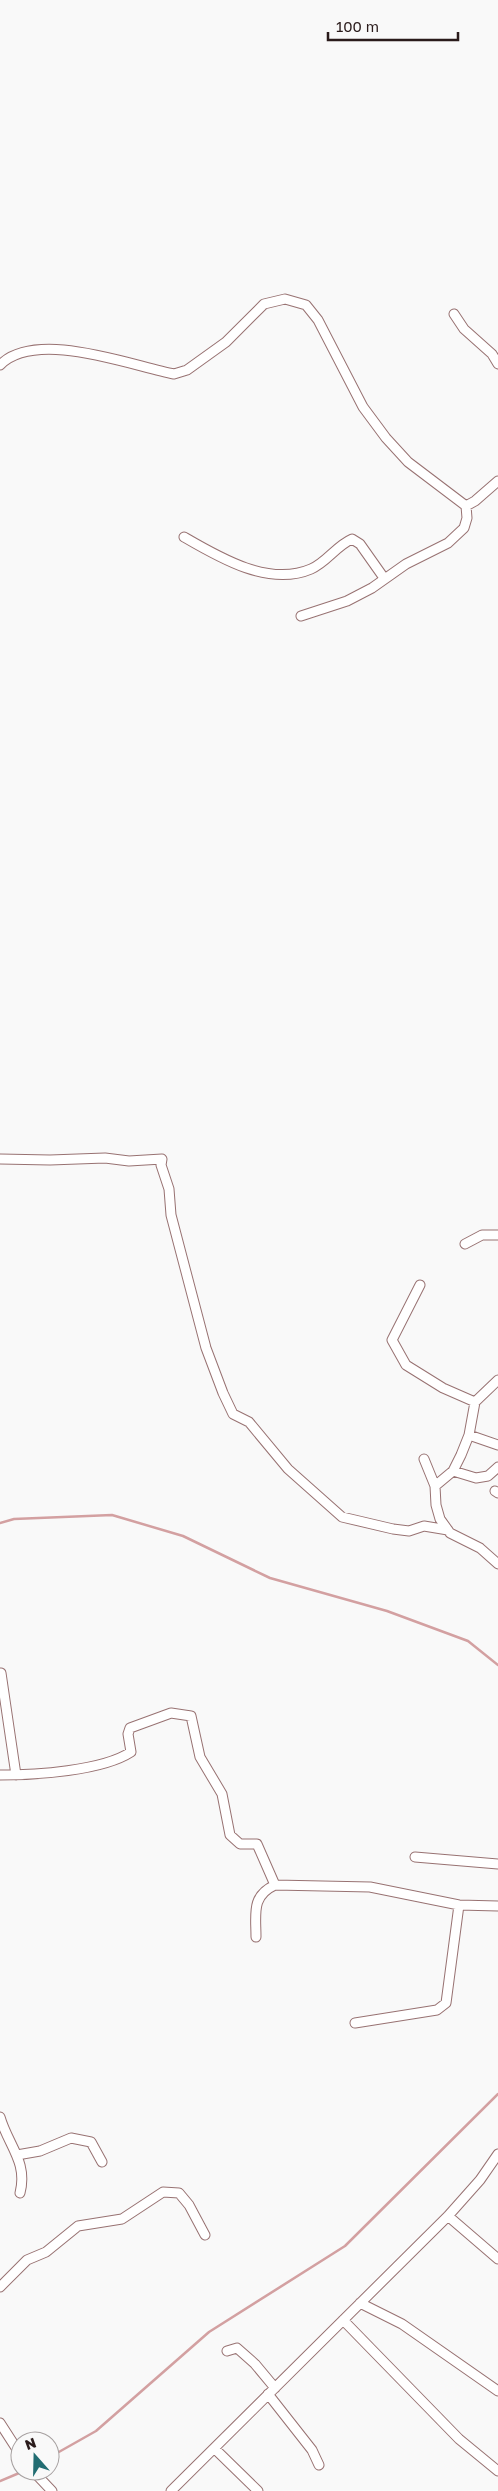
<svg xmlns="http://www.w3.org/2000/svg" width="498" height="2491" viewBox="0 0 498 2491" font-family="'Golos Text',sans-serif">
<rect width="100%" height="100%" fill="#f9f9f9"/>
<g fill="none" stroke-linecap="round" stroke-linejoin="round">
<path stroke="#d3a0a1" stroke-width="2.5" d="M0 1523 14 1519 112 1515 183 1536 270 1578 387 1611 468 1641 498 1665
M50 2457 96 2431 209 2332 345 2246 498 2094
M0 2481 24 2471"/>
<defs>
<path id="minor" d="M454 314 464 329 492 354 498 364
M0 365C36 329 129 365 174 374L187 370 226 342 264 304 285 299 306 305 318 320 363 407 386 438 408 462 466 506 467 518 464 528 448 543 406 564 372 588 347 601 301 616
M466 506 475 501 498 481
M184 537C220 558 269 587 311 569 327 562 336 546 352 539L360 544 384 578
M0 1159 50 1160 105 1158 129 1161 162 1159 161 1165 169 1189 171 1215 206 1348 223 1393 233 1414 249 1422 288 1469 342 1517 393 1529 409 1531 424 1526 448 1530
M465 1244 482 1235H498
M420 1285 392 1340 406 1365 443 1388 475 1402
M469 1435 498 1445
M424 1459 435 1486 436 1505 440 1519 450 1533 480 1548 498 1564
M453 1471 476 1478 488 1476 498 1467
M435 1486 453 1471 461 1455 469 1435 475 1402 498 1380
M495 1491 498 1493
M1 1673 16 1775
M0 1775C35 1775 102 1771 131 1752L128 1734 130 1728 171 1713 191 1716 200 1757 222 1794 230 1835 240 1844H257L275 1885
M415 1857 498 1864
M256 1937C256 1914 251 1896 275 1885L370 1887 459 1905 498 1906
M355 2023 437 2010 446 2003 459 1905
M0 2117C8 2145 28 2162 20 2193
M17 2155 40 2151 71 2138 91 2142 102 2162
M448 2216 498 2259
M0 2287 27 2260 46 2252 78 2226 122 2219 163 2192 179 2193 189 2205 205 2235
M360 2303 402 2324 498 2391
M343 2320 459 2439 498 2471
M227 2351 237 2348 255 2364 275 2388
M268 2394 312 2450 319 2465
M0 2423 20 2454
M215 2449 258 2491
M33 2471 52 2491
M171 2491 448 2216 480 2180 498 2154"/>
</defs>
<use href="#minor" stroke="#987272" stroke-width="11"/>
<use href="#minor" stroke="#fff" stroke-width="9"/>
</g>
<g transform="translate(35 2456) rotate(340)"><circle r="24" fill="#f9f9f9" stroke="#a6a0a0"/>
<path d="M0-4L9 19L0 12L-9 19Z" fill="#226d72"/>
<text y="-8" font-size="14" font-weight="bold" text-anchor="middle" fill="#2a1b1b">N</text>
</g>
<path d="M328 32v8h130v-8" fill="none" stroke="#2a1b1b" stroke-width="2.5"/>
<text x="336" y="32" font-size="15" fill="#2a1b1b" stroke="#f9f9f9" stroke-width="4" paint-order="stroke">100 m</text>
</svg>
